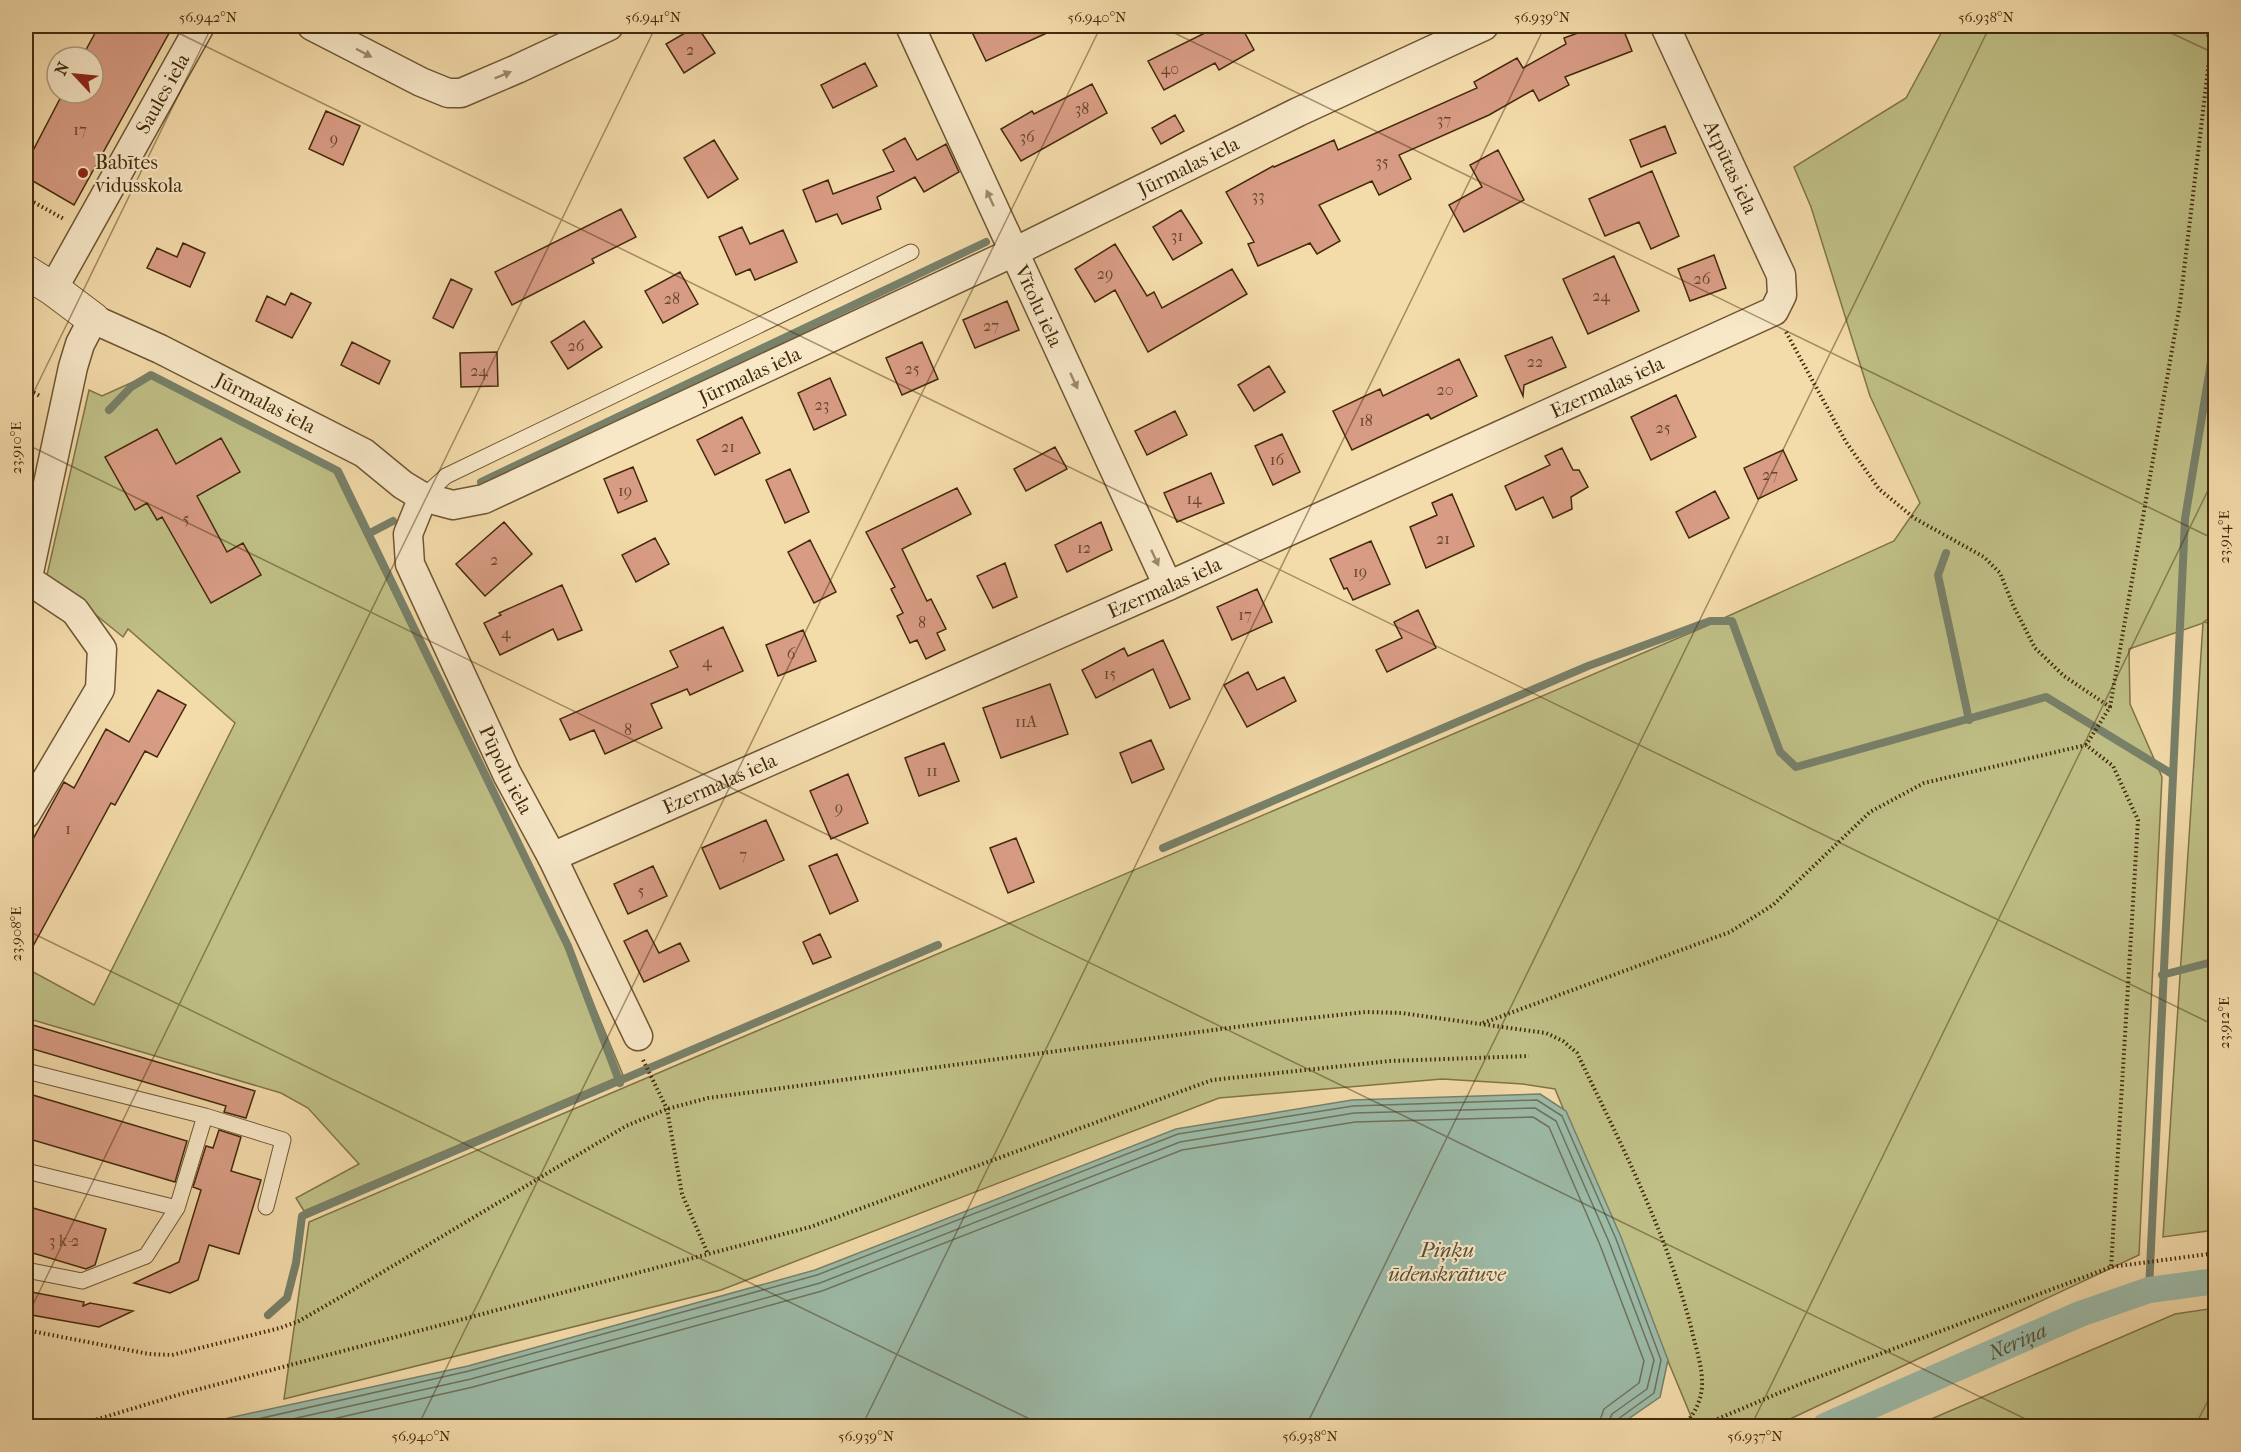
<svg xmlns="http://www.w3.org/2000/svg" width="2241" height="1452" viewBox="0 0 2241 1452" font-family="'IM FELL French Canon',serif">
<rect width="100%" height="100%" fill="#f4dbaa"/>
<filter id="stains"><feTurbulence type="fractalNoise" baseFrequency=".00333" numOctaves="4"/><feColorMatrix values="0 0 0 0 .2 0 0 0 0 .09 0 0 0 0 .02 0 0 0 .5 -.17"/></filter>
<radialGradient id="worn" r=".72"><stop offset=".6" stop-color="#630" stop-opacity="0"/><stop offset="1" stop-color="#630" stop-opacity=".3"/></radialGradient>
<path fill="#bfbf86" stroke="#817449" stroke-width="1.5" d="M1945 26H2215L2216 613 2204 622 2216 625 2215 1230 2163 1237 2203 623 2129 649 2130 704 2162 777 2139 1255 1775 1426H1695L1555 1089 1523 1084 1442 1079 1219 1098 721 1290 284 1399 309 1222 1704 627 1894 541 1920 503 1870 396 1811 207 1794 167 1906 98Z
M159 376 334 472 590 996 623 1075 304 1211 296 1198 359 1164 308 1108 281 1093 26 1018V968L94 1005 235 723 128 629 123 637 47 575 89 390 102 396 144 377Z
M2215 1308V1426H1915L2175 1314Z"/>
<path fill="#9cbba9" stroke="#78816a" stroke-width="1.5" d="M1540 1094 1566 1111 1621 1237 1668 1360 1660 1397 1618 1426H192L468 1366 815 1270 1176 1129 1352 1100Z"/>
<g fill="none" stroke-linecap="round" stroke-linejoin="round">
<path stroke="#70725a" stroke-width="1.5" d="M227 1426 469 1371 817 1275 1178 1134 1353 1106 1537 1100 1562 1116 1616 1239 1661 1360 1654 1393 1618 1419 1615 1426
M261 1426 471 1379 820 1283 1180 1142 1354 1113 1535 1108 1556 1121 1609 1242 1654 1360 1647 1389 1612 1414 1607 1426
M302 1426 473 1387 822 1291 1182 1150 1355 1122 1533 1117 1549 1127 1600 1245 1644 1361 1639 1383 1604 1409 1598 1426"/>
<path stroke="#78816a" stroke-width="8" d="M109 410 131 387 151 375 338 471 568 946 620 1083
M481 482 986 242
M368 534 393 521
M1946 553 1938 575 1969 720
M1163 848 1588 666 1710 621H1732L1780 752 1796 767 2046 697 2172 774
M2162 975 2216 961
M2149 1290 2185 519 2216 332
M268 1315 287 1298 296 1263 302 1216 938 945"/>
<path stroke="#9cbba9" stroke-width="26" id="s1" d="M1825 1426 2080 1314 2149 1290 2216 1281"/>
</g>
<path fill="#d89c84" stroke="#432a0c" stroke-width="1.5" d="M99 26H173L74 205 26 177V164L63 93H93V57H82Z
M697 26 715 53 684 73 666 44Z
M969 26H1062L986 61Z
M1219 26H1241L1254 50 1219 70 1215 63 1164 90 1148 61Z
M1597 26H1622L1632 51 1565 77 1569 85 1539 101 1533 90 1489 115 1399 155 1411 179 1379 195 1372 181 1319 205 1340 241 1317 254 1310 243 1258 266 1248 244 1254 242 1226 192 1273 166 1274 167 1334 140 1338 150 1477 88 1474 82 1517 58 1523 68 1566 44 1564 38Z
M865 63 877 86 833 108 821 85Z
M1092 84 1107 113 1021 161 1001 129 1032 111 1034 114Z
M326 111 360 126 343 165 309 149Z
M1175 115 1184 131 1161 144 1152 128Z
M1665 126 1676 153 1641 167 1630 140Z
M905 138 917 160 946 144 959 172 924 192 915 177 877 197 881 209 842 224 837 214 816 222 803 190 828 180 833 194 894 171 883 150Z
M714 140 738 179 708 198 684 158Z
M1498 150 1524 200 1464 232 1449 205 1482 187 1470 165Z
M1652 171 1679 236 1651 249 1639 222 1605 236 1589 199Z
M621 209 636 237 592 259 594 263 512 305 495 272Z
M1181 210 1202 243 1173 260 1153 227Z
M742 227 750 244 783 230 797 262 755 280 750 269 736 275 719 237Z
M183 243 205 253 190 287 147 268 157 248 177 257Z
M1115 244 1147 296 1154 292 1162 308 1232 269 1247 294 1148 352 1115 290 1095 302 1075 269Z
M1714 255 1726 288 1690 301 1678 269Z
M1614 256 1639 311 1588 334 1563 279Z
M680 272 698 304 663 323 645 291Z
M451 279 472 289 453 328 433 318Z
M291 293 311 303 292 338 256 321 267 296 285 305Z
M1007 301 1019 330 975 348 963 320Z
M584 321 602 347 568 369 551 342Z
M1552 337 1566 367 1524 385 1523 396 1505 356Z
M352 342 390 361 379 384 341 365Z
M922 342 938 379 902 395 886 358Z
M497 352 498 386 461 387 460 353Z
M1459 359 1477 396 1431 419 1428 414 1352 450 1333 411 1380 389 1383 396Z
M1269 366 1285 392 1254 411 1238 385Z
M830 378 846 415 814 430 798 393Z
M1676 395 1696 437 1651 460 1631 417Z
M1175 411 1187 435 1147 455 1135 431Z
M742 417 760 453 715 475 697 440Z
M157 429 176 464 221 438 240 472 197 496 227 552 243 543 261 575 211 603 162 517 157 520 147 503 135 510 105 457Z
M1282 434 1300 472 1273 485 1255 446Z
M1055 447 1067 469 1026 491 1014 469Z
M1562 448 1573 470H1579L1588 487 1571 497 1572 509 1553 518 1543 497 1516 510 1505 486 1550 465 1545 456Z
M1783 450 1797 480 1758 499 1744 468Z
M633 467 647 501 618 513 604 479Z
M790 469 809 512 785 523 766 480Z
M1211 473 1224 503 1177 522 1164 493Z
M957 488 971 514 902 549 927 601 931 599 946 629 937 633 945 650 926 659 917 640 910 643 897 616 903 613 891 589 895 587 866 532Z
M1715 491 1729 518 1689 538 1676 512Z
M1452 494 1474 546 1426 568 1410 527 1437 515 1432 503Z
M504 522 532 554 485 596 456 564Z
M1101 522 1112 550 1067 572 1055 545Z
M655 538 669 564 636 582 622 555Z
M810 540 836 592 814 603 788 552Z
M1371 541 1390 584 1353 600 1347 588 1344 589 1330 559Z
M1005 563 1017 597 993 608 977 576Z
M562 585 582 630 558 640 553 629 500 655 484 623 501 615 499 613Z
M1257 589 1272 622 1232 640 1217 607Z
M1418 610 1436 648 1387 672 1376 650 1402 638 1394 622Z
M723 627 743 671 690 695 687 689 651 704 662 728 605 754 594 730 570 740 560 719 678 667 670 651Z
M803 630 816 661 778 676 766 645Z
M1163 640 1190 699 1170 708 1153 669 1096 698 1082 670 1124 648 1128 656Z
M1248 672 1257 690 1284 677 1296 701 1247 727 1224 685Z
M1050 684 1068 734 1001 758 983 708Z
M158 690 186 705 157 757 145 751 115 805 111 803 26 959V852L64 782 74 788 106 729 129 742Z
M1151 740 1164 769 1132 783 1120 753Z
M944 743 959 781 919 796 905 758Z
M848 774 868 823 831 839 810 791Z
M766 820 784 860 720 889 702 848Z
M1016 838 1034 882 1008 893 990 848Z
M837 854 858 901 830 914 809 866Z
M653 866 667 896 628 914 614 884Z
M647 930 659 953 680 943 689 961 644 982 624 941Z
M820 934 831 957 813 964 803 942Z
M26 1023 255 1091 246 1118 224 1112 226 1106 26 1047Z
M26 1093 187 1141 175 1182 26 1138Z
M219 1130 241 1137 231 1171 261 1180 239 1254 209 1245 198 1280 170 1293 134 1283 179 1262 201 1190 193 1187 206 1146 213 1148Z
M26 1206 106 1229 95 1265 86 1269 26 1251Z
M26 1291 84 1302 83 1306 90 1303 133 1311 99 1327 26 1314Z"/>
<g fill="none" stroke-linecap="round" stroke-linejoin="round">
<defs>
<path id="service" d="M423 497 446 476 911 252
M26 1071 205 1116 283 1140 266 1207
M26 1171 177 1208
M26 1270 82 1281 146 1256 177 1208 205 1116"/>
<g id="minor">
<path d="M312 26 421 82 448 93H461L517 69 609 26"/>
<path id="s2" d="M910 26 1168 586"/>
<path id="s3" d="M53 289 200 26"/>
<path id="s4" d="M423 497 408 534 410 564 507 774 552 857 638 1036"/>
<path id="s5" d="M26 586 73 367 80 344 93 319 160 349 364 453 403 485 423 497 453 505 484 499 1014 252 1298 112 1484 26"/>
<path d="M26 814 100 689 102 649 75 611 27 579"/>
<path id="s6" d="M552 857 1168 586 1774 311 1782 295 1781 275 1665 26"/>
</g>
<path id="tertiary" d="M26 272 53 289 93 319"/>
</defs>
<use href="#service" stroke="#6f5634" stroke-width="17"/>
<use href="#minor" stroke="#6f5634" stroke-width="31"/>
<use href="#tertiary" stroke="#6f5634" stroke-width="35"/>
<path stroke="#432a0c" stroke-width="4" stroke-dasharray="1.5 3" stroke-linecap="butt" d="M26 198 64 219
M1786 332 1846 442 1879 489 1914 518 1984 557 2000 573 2013 605 2035 648 2064 676 2110 707 2086 745
M26 388 40 396
M2110 707 2180 304 2211 44 2205 26
M1483 1023 1730 932 1773 905 1870 812 1924 783 2086 745 2113 766 2138 820 2111 1267
M643 1060 667 1109 682 1194 708 1254
M26 1330 149 1354 172 1355 280 1328 299 1321 351 1291 626 1126 667 1109 708 1098 1273 1022 1366 1012 1401 1013 1546 1033 1563 1041 1577 1053C1620 1142 1666 1231 1691 1327 1695 1346 1703 1367 1702 1386 1701 1402 1694 1414 1684 1426
M75 1426 181 1394 810 1227 1212 1080 1390 1061 1529 1056
M1701 1426 1800 1384 2111 1267 2216 1253"/>
<use href="#service" stroke="#f8e8c8" stroke-width="15"/>
<use href="#minor" stroke="#f8e8c8" stroke-width="28"/>
<use href="#tertiary" stroke="#f8e8c8" stroke-width="33"/>
</g>
<defs><path id="oneway-solid" d="M-6-.8H1V-3.2L6.5 0L1 3.2V.8H-6Z" transform="scale(1.5)"/></defs>
<g fill="#9e896a">
<use href="#oneway-solid" transform="translate(364 53) rotate(28)"/>
<use href="#oneway-solid" transform="translate(503 75) rotate(-22)"/>
<use href="#oneway-solid" transform="translate(990 198) rotate(-115)"/>
<use href="#oneway-solid" transform="translate(1074 381) rotate(65)"/>
<use href="#oneway-solid" transform="translate(1155 558) rotate(65)"/>
</g>
<path fill="none" stroke="#432a0c" stroke-width="1.5" stroke-opacity="0.45" d="M164 26 2216 1026M1160 26 2216 540M2156 26 2216 54M26 408 212 26M26 444 2040 1426M26 930 1044 1426M26 1319 656 26M26 1416 47 1426M418 1426 1101 26M862 1426 1545 26M1306 1426 1990 26M1751 1426 2216 474M2195 1426 2216 1385"/>
<circle fill="#8f2418" stroke="#f8e8c8" stroke-width="2" cx="83" cy="173" r="6"/>
<g text-anchor="middle" stroke-width="4.5" stroke-linejoin="round" paint-order="stroke">
<g font-size="16" fill="#68462a">
<text x="690" y="55">2</text>
<text x="1170" y="74">40</text>
<text x="1082" y="114">38</text>
<text x="1444" y="125">37</text>
<text x="80" y="135">17</text>
<text x="1027" y="142">36</text>
<text x="334" y="144">9</text>
<text x="1382" y="167">35</text>
<text x="1258" y="201">33</text>
<text x="1177" y="241">31</text>
<text x="1105" y="279">29</text>
<text x="1702" y="284">26</text>
<text x="1601" y="301">24</text>
<text x="672" y="304">28</text>
<text x="991" y="331">27</text>
<text x="576" y="351">26</text>
<text x="1535" y="367">22</text>
<text x="912" y="374">25</text>
<text x="479" y="376">24</text>
<text x="1445" y="395">20</text>
<text x="822" y="410">23</text>
<text x="1366" y="426">18</text>
<text x="1663" y="433">25</text>
<text x="728" y="452">21</text>
<text x="1277" y="465">16</text>
<text x="1770" y="480">27</text>
<text x="625" y="496">19</text>
<text x="1194" y="504">14</text>
<text x="186" y="524">5</text>
<text x="1443" y="544">21</text>
<text x="1084" y="553">12</text>
<text x="494" y="565">2</text>
<text x="1360" y="577">19</text>
<text x="1245" y="620">17</text>
<text x="922" y="628">8</text>
<text x="506" y="638">4</text>
<text x="791" y="659">6</text>
<text x="707" y="667">4</text>
<text x="1110" y="679">15</text>
<text x="1026" y="727">11A</text>
<text x="628" y="735">8</text>
<text x="932" y="776">11</text>
<text x="839" y="813">9</text>
<text x="68" y="834">1</text>
<text x="743" y="860">7</text>
<text x="641" y="896">5</text>
<text x="64" y="1246">3 k-2</text>
</g>
<g font-size="20" fill="#432a0c" stroke="#f8e8c8">
<text dy="7" stroke="none"><textPath href="#s3" startOffset="224">Saules iela</textPath></text>
<text dy="7" stroke="none"><textPath href="#s5" startOffset="1494">Jūrmalas iela</textPath></text>
<text transform="translate(1731 167) rotate(65)" y="7">Atpūtas iela</text>
<text dy="7" stroke="none"><textPath href="#s2" startOffset="308">Vītolu iela</textPath></text>
<text dy="7" stroke="none"><textPath href="#s5" startOffset="1008">Jūrmalas iela</textPath></text>
<text dy="7" stroke="none"><textPath href="#s6" startOffset="1155">Ezermalas iela</textPath></text>
<text dy="7" stroke="none"><textPath href="#s5" startOffset="468">Jūrmalas iela</textPath></text>
<text dy="7" stroke="none"><textPath href="#s6" startOffset="669">Ezermalas iela</textPath></text>
<text dy="7" stroke="none"><textPath href="#s4" startOffset="297">Pūpolu iela</textPath></text>
<text dy="7" stroke="none"><textPath href="#s6" startOffset="183">Ezermalas iela</textPath></text>
</g>
<g font-size="20" fill="#432a0c" stroke="#f8e8c8" text-anchor="start">
<text x="95" y="169">Babītes<tspan x="95" dy="23">vidusskola</tspan></text>
</g>
<g font-size="21" font-style="italic" fill="#594e33" stroke="#f8e8c8">
<text x="1447" y="1257">Piņķu<tspan x="1447" dy="24">ūdenskrātuve</tspan></text>
<text dy="7" stroke="none"><textPath href="#s1" startOffset="210">Neriņa</textPath></text>
</g>
</g>
<rect width="2241" height="1452" fill="none" stroke="#f4dbaa" stroke-width="66"/>
<g transform="translate(75 75) rotate(296)"><circle r="28" fill="#f8e8c8" stroke="#b09c7d" stroke-width="1.5"/>
<path d="M0-4.5L10 22L0 15L-10 22Z" fill="#8f2418"/>
<text y="-9" font-size="16" font-weight="bold" text-anchor="middle" fill="#432a0c">N</text>
</g>
<rect x="33" y="33" width="2175" height="1386" fill="none" stroke="#432a0c" stroke-width="2"/>
<g font-size="15" text-anchor="middle" fill="#432a0c">
<text x="208" y="22">56.942°N</text>
<text x="653" y="22">56.941°N</text>
<text x="1097" y="22">56.940°N</text>
<text x="1542" y="22">56.939°N</text>
<text x="1986" y="22">56.938°N</text>
<text transform="translate(16 448) rotate(-90)" y="5">23.910°E</text>
<text transform="translate(2224 537) rotate(-90)" y="5">23.914°E</text>
<text transform="translate(16 934) rotate(-90)" y="5">23.908°E</text>
<text transform="translate(2224 1023) rotate(-90)" y="5">23.912°E</text>
<text x="421" y="1441">56.940°N</text>
<text x="866" y="1441">56.939°N</text>
<text x="1310" y="1441">56.938°N</text>
<text x="1755" y="1441">56.937°N</text>
</g>
<rect width="100%" height="100%" filter="url(#stains)"/>
<rect width="100%" height="100%" fill="url(#worn)"/>
</svg>
